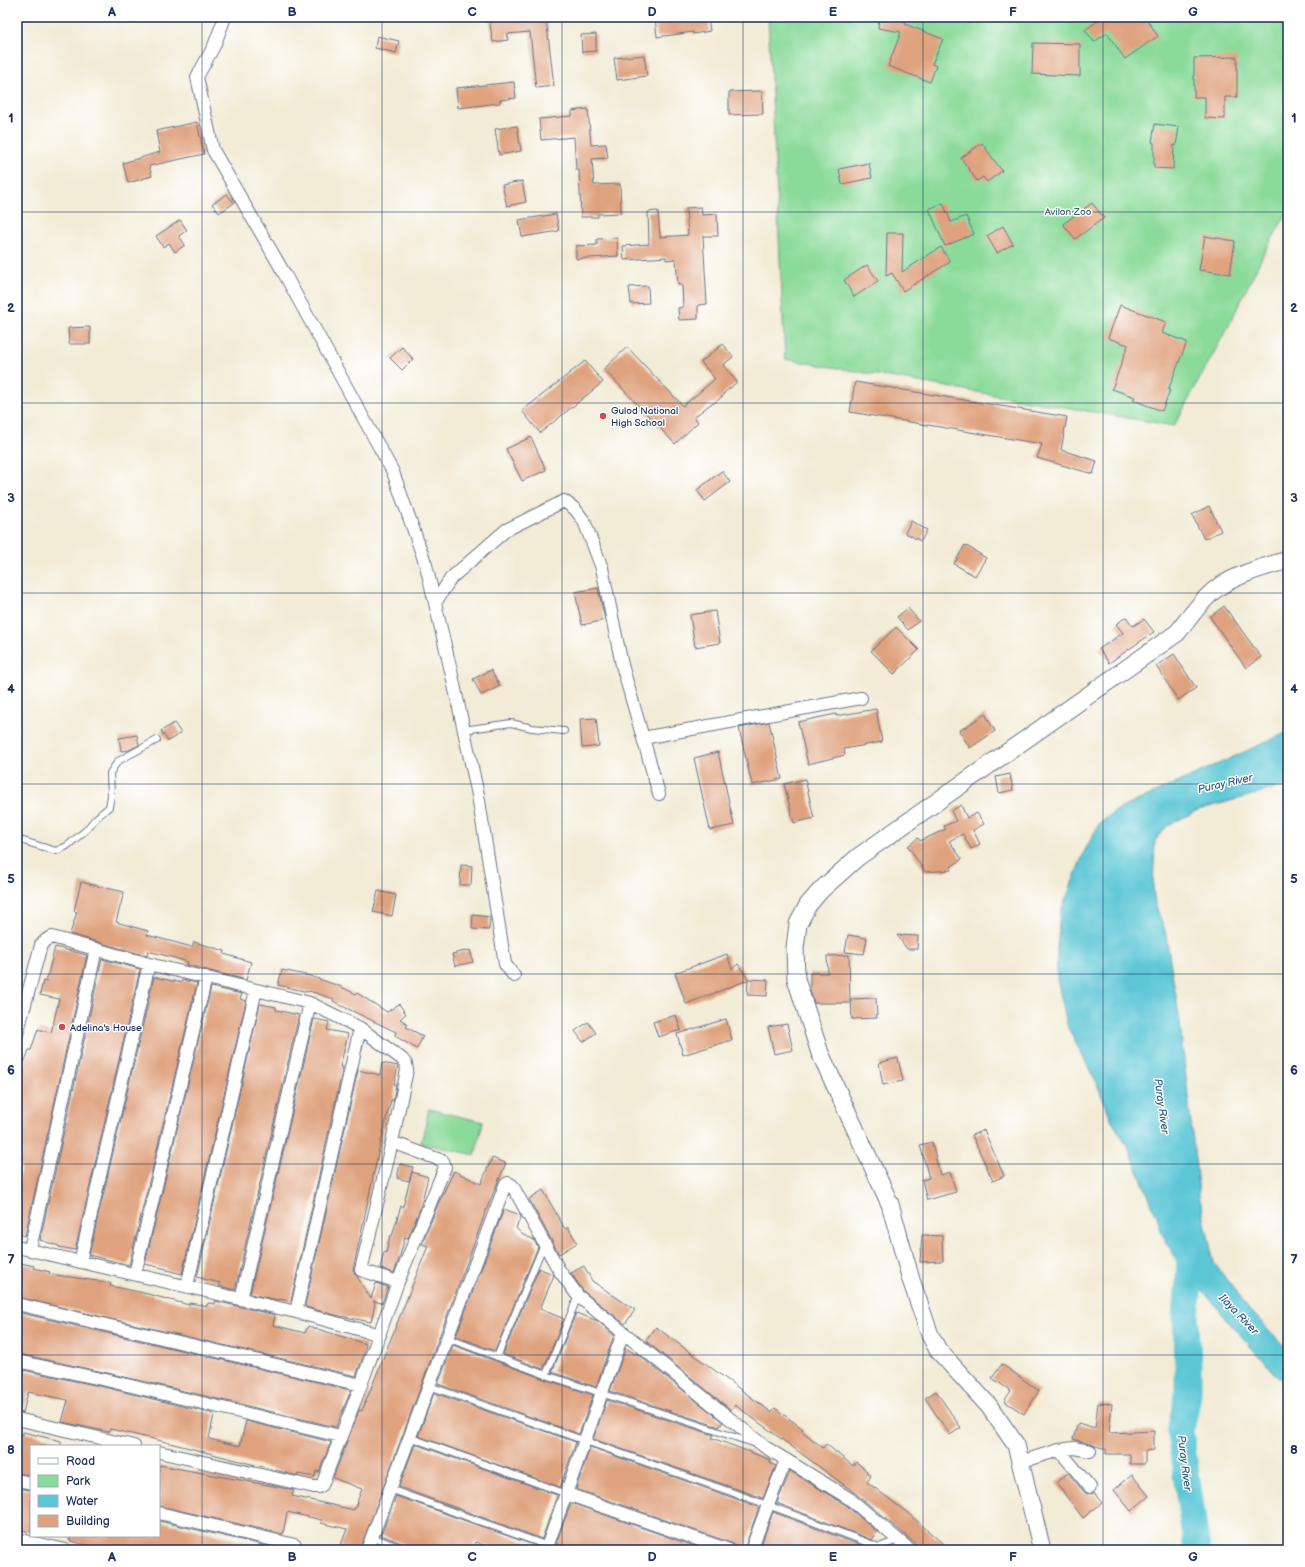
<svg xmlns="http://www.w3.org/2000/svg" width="1305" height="1567" viewBox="0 0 1305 1567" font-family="'Balsamiq Sans',sans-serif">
<rect width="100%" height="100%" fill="#fff"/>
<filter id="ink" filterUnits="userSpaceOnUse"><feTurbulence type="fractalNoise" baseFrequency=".025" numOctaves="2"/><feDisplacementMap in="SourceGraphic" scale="8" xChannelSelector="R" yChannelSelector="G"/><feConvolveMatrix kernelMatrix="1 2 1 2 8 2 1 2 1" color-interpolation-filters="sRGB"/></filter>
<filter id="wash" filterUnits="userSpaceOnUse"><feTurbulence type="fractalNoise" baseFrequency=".012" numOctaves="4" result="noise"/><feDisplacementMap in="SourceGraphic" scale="16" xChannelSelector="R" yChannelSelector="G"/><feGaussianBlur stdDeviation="0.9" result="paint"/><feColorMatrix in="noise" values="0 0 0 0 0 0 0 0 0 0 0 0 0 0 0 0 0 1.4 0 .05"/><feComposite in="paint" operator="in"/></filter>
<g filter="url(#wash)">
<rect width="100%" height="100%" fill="#f2ebd5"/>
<path fill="#8ada99" stroke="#52847c" d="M768 17H1288V211L1263 255 1229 325 1174 426 785 359Z
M429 1109 483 1122 475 1155 421 1143Z"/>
<path fill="#5bc6d5" stroke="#3b7a9a" d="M1288 732V785L1198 810 1167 826 1155 841 1153 888 1155 904 1165 930 1179 1015 1199 1195 1214 1263 1249 1309 1288 1350V1385L1274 1373 1233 1327 1173 1254 1161 1231 1157 1216 1127 1145 1113 1123 1096 1082 1068 1028 1057 979V948L1060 914 1084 852 1099 824 1115 811Z"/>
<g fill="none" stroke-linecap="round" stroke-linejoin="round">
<path stroke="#5bc6d5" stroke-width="27" d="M1185 1239 1190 1264 1186 1319 1188 1365V1395L1180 1432 1197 1550"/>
</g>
<g id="blocks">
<path fill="#dfa27e" d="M505 17V19L526 17V19L546 17 554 86 536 88 530 32 507 34 508 40 493 42 489 18Z
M655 17H674L675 20 708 17 710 31 693 34V32L657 37Z
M879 17 906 19 905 24 943 39 932 64 936 66 930 82 888 66 901 32 878 28Z
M1103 17H1145L1158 36 1125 59 1107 33 1094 42 1085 30Z
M596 34V51L582 52 581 35Z
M377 36 399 41 396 53 375 48Z
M1033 43 1080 44V76L1032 74Z
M644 55 647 76 617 80 614 58Z
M1237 57V97H1225V119L1205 118V97H1194V58Z
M514 82 516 98 500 100V103L458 108 456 88Z
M762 91 763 114 729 115V92Z
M588 109 591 145 606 144 608 158 592 159 594 185 620 184 621 213 598 214V217H581L579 170H576L574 137 541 140 539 119 572 116V111Z
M197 122 204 154 149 166 152 176 128 183 123 163 160 152 156 131Z
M1155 124 1179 127 1176 146 1174 145 1173 169 1154 168V143L1152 142Z
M517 126 521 151 499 155 495 129Z
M982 143 1002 171 987 182 983 177 977 181 961 158Z
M869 163 872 178 842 184 839 169Z
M522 181 526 202 507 206 502 185Z
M227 194 234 203 219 213 212 204Z
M943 203 951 222 966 216 974 234 945 246 929 209Z
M1092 203 1104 218 1075 239 1063 224Z
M701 207 702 215 717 214 718 236H703L707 304 698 305V319L679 320 678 308 683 307 682 285H678L676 259 666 260V257L624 260 623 246 649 244 648 212 658 211 660 237 688 235 686 208Z
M556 214 559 231 522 237 519 220Z
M180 220 187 230 179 236 185 245 175 252 169 243 163 247 156 236Z
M1003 226 1013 244 997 253 987 236Z
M887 233H903L902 272 941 247 950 262 903 291 892 273 886 276Z
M1205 236 1235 241 1230 274 1199 270Z
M617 238 618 256 576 259V246L597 245V239Z
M867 265 878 281 854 297 844 280Z
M648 286 649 303 631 304 629 287Z
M1120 305 1166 322 1162 333 1187 342 1168 390H1170L1162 411 1133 400 1135 397 1112 389 1128 345 1108 338Z
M90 327V344H69L68 328Z
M723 344 733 357 723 365 737 382 723 394 724 395 713 404 712 403 694 417 698 422 675 444 604 369 627 347 683 406 715 379 701 362Z
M402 347 413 359 402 370 390 358Z
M585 361 603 382 540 433 522 411Z
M855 382 1067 417 1061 450 1097 461 1093 474 1037 458 1042 444 850 412Z
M531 437 546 470 522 481 506 449Z
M722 471 730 482 705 501 697 490Z
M1209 506 1221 531 1204 539 1192 515Z
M911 521 927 530 921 541 905 533Z
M965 545 986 558 975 576 954 564Z
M598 588 605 620 582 625 575 592Z
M1224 606 1261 657 1246 668 1210 617Z
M908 608 919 621 908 630 897 617Z
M715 611 720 643 695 647 690 615Z
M1126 617 1133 626 1144 619 1154 632 1109 663 1099 649 1123 633 1116 624Z
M896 627 919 650 894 674 871 651Z
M1174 654 1196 688 1178 700 1156 666Z
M491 670 500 686 481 695 473 679Z
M876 709 882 742 844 749 845 755 808 764 798 722 836 714V716Z
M985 714 995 731 970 748 959 731Z
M596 718 599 746 582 748 580 719Z
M769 722 782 779 752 785 739 728Z
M174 723 181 733 168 741 161 731Z
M137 735 139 745 129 750 121 751 119 738Z
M718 752 734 825 710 830 694 758Z
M1010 774 1013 790 999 793 996 777Z
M805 779 814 818 794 823 784 784Z
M961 805 967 818 977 813 984 824 973 830 980 844 971 849 963 834 949 841 962 859 951 867V870L925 872 908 846 918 838 920 841 946 829 944 826 956 821 951 811Z
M461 865 472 866 471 885H460Z
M81 882 124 892 116 922 148 931 147 935 192 947 194 942 225 951 224 954 251 962 246 980 187 965 188 962 171 957 148 951 147 956 70 934 77 912 74 911Z
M378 891 396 895 392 916 373 912Z
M473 915 490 917 489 930 472 929Z
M848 935 867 938 864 954 845 952Z
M897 935 918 936 917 949H907Z
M55 947 87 955 25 1236 17 1233V1187L21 1168V1166L17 1165V1087L20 1074 29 1050H31L38 1029 51 1033 59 999 40 995 43 981 46 982Z
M470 950 473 962 455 966 452 954Z
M727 954 732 969 738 964 748 979 768 980 767 996 747 995 748 980 686 1004 675 973Z
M849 955 850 1003H814L810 989V973H828L827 956Z
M102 959 140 969 75 1250 59 1247V1246L40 1240Z
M282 970 310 976 339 986 356 994 357 993 387 1012 399 1004 406 1014 400 1019 408 1024 406 1027 423 1036 417 1049 395 1036 396 1032 342 1006 333 1001 334 999 309 991 308 992 278 985Z
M154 977 178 982 181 983 182 980 197 983 129 1265 89 1255Z
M211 987 242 994 240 999 246 1001 182 1274 167 1270V1269L145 1264Z
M876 998 877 1018 852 1019 851 999Z
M260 1004 276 1007V1010L299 1015 235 1290 219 1286 220 1283 197 1277Z
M676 1015 681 1030 658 1037 653 1022Z
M314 1019 329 1022 327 1030 348 1034 340 1067H343L291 1301 278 1299V1300L250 1294Z
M726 1019 732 1040 683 1055 677 1034Z
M588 1022 596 1033 583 1042 575 1031Z
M787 1024 793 1050 774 1054 768 1027Z
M898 1058 903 1081 883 1085 879 1063Z
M382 1063 398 1066 394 1084 396 1085 393 1101 391 1100 379 1149 353 1270 371 1299 376 1283 388 1287 382 1303 373 1301 375 1304 371 1322 335 1315 306 1307 305 1305 358 1070 380 1075Z
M984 1130 1004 1176 993 1181 972 1135Z
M932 1142 940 1175 950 1172 956 1192 927 1200 922 1180 929 1178 920 1145Z
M492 1158 506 1163 489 1203 360 1550H339L347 1529 321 1523 322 1520 287 1512 283 1534 159 1506V1465L294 1490 292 1496 354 1510 362 1489 333 1478 359 1410 362 1411 428 1246 422 1244 438 1204 454 1171 481 1184Z
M400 1164 413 1167 409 1181 397 1178Z
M412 1172 428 1177 420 1209 408 1238 405 1237 399 1259 394 1273 380 1268 384 1252 386 1253 390 1236H392L401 1206 403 1207Z
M543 1190 565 1229 568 1227 577 1243 559 1254 529 1199Z
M504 1209 520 1215 521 1216 516 1228 523 1235 533 1239 538 1247 495 1351 456 1336Z
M922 1235 942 1236 943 1261 920 1262Z
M21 1263 34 1266V1268L50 1272 49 1274 111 1283 110 1286 144 1293 189 1305V1303L207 1306 208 1303 215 1304V1301L275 1315 273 1325 305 1333 308 1326 366 1344 364 1353 356 1376 17 1297V1280Z
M584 1266 592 1281 635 1310 625 1324 583 1291 571 1273Z
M539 1268 554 1275 540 1309 564 1319 543 1369 503 1354Z
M17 1312 351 1390 336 1427 108 1373 19 1354 17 1353Z
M576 1313 598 1321 614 1335 596 1387 552 1372Z
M656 1327 771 1412 775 1408 803 1429 802 1431 823 1448 826 1444 853 1466 856 1462 867 1471 866 1472 871 1476 867 1482 909 1514 950 1550H923L855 1493 735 1405 731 1410 646 1341Z
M453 1345 544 1379 593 1395 579 1434 438 1384Z
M626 1348 635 1354 636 1353 723 1422 719 1427 610 1391Z
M1002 1364 1039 1391 1024 1414 1004 1401 1011 1391 992 1378Z
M18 1369 104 1387 214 1414 209 1439 240 1446 246 1421 331 1442 319 1472 316 1471 315 1477 298 1474V1476L158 1440 110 1429 109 1432 62 1422 68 1400 28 1392 23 1413 17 1412Z
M936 1391 961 1428 950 1435 925 1398Z
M434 1393 576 1442 560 1487 418 1436Z
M607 1400 714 1435 712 1438 771 1460 770 1463 776 1466 763 1498 593 1439Z
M1098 1403 1112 1404 1109 1433 1154 1431V1450L1145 1451V1464H1130V1454H1106V1449L1073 1439 1078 1423 1095 1428Z
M23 1432 61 1441V1446H31V1475L17 1473V1433L23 1435Z
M415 1444 557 1495 542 1539 399 1487Z
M590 1447 759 1507 744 1550H736L735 1545 731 1543 576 1489Z
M790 1471 846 1505 877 1532 872 1540 777 1503Z
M1068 1473 1084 1492 1088 1494 1094 1493 1102 1503 1083 1518 1056 1483Z
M1132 1475 1149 1496 1131 1511 1114 1490Z
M17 1488 31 1490V1532L17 1529Z
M396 1496 539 1547 538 1550H497L475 1542 472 1550 411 1549 409 1546 381 1535Z
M571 1503 706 1550H576L567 1547 556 1543Z
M773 1512 868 1548 866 1550H759Z
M159 1521 280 1549V1550H109L70 1541V1536H159Z
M377 1544 390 1548 389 1550H375Z"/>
</g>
</g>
<g filter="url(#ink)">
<use href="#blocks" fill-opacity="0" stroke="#667188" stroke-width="1"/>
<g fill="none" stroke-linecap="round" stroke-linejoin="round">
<defs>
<path id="lane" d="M464 730 511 723 532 728 564 731
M17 839 56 851 67 846 86 830 96 818 109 807 111 796 110 773 118 761 157 740
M447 1338 546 1375 756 1444
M497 1357 544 1244
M546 1375 578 1296
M429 1386 768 1505 879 1547 898 1540
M409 1437 567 1494
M390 1489 559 1550
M372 1537 407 1550"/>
<path id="street" d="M225 17 214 46 197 77 213 150 284 273 393 472 426 565 451 671 478 795 505 964 514 976
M435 603 451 578 506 530 564 501 575 509 584 521 602 568 622 665 659 794
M643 738 861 698
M17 1034 41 945 46 940 52 937 149 964 310 1003 360 1028 402 1059 406 1064 407 1070 392 1142 361 1270 398 1282
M17 1247 296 1312 380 1335
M30 1249 96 949
M80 1262 149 964
M135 1274 206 977
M187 1286 256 990
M241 1299 310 1003
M17 1304 361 1385
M296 1312 360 1028
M17 1361 106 1380 340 1436
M17 1419 134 1446
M1059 1450 1090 1487
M159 1452 314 1487H319L322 1485 361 1385 398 1282 445 1167 443 1161 392 1142
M1020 1462 1059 1450 1074 1448 1090 1451
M17 1480 31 1483
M567 1494 729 1550
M159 1513 295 1545 298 1550
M17 1539 66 1550
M367 1550 505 1185 508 1183 512 1185 559 1270 578 1296 765 1447 850 1499 910 1550
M546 1550 623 1333
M751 1550 768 1505 786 1460"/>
<path id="secondary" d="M1042 1550 1016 1445 989 1406 938 1350 930 1335 911 1280 890 1204 820 1053 796 979 795 948 798 924 808 905 821 890 858 857 1177 633C1189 619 1200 601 1216 589 1237 574 1264 567 1288 560"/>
</defs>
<use href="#lane" stroke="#667188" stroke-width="8"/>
<use href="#street" stroke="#667188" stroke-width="14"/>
<use href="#secondary" stroke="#667188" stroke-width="19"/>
<use href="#lane" stroke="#fff" stroke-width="6"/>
<use href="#street" stroke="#fff" stroke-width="12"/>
<use href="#secondary" stroke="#fff" stroke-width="17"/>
</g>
</g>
<path fill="none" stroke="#1b2f5e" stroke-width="1" stroke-opacity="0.55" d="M202 17V1550M382 17V1550M562 17V1550M743 17V1550M923 17V1550M1103 17V1550M17 212H1288M17 403H1288M17 593H1288M17 784H1288M17 974H1288M17 1164H1288M17 1355H1288"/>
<g fill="#d1495b" stroke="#fff" stroke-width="1.5">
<circle cx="603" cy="416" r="4"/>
<circle cx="62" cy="1027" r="4"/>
</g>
<g text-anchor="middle" stroke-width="3" stroke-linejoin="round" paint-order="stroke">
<g font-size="10" fill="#3c6270" stroke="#fff">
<text x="1068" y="215">Avilon Zoo</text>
</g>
<g font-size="10" fill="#1b2f5e" stroke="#fff" text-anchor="start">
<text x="611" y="414">Gulod National<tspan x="611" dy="12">High School</tspan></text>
<text x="70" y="1031">Adelina's House</text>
</g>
<g font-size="11" font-style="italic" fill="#2e5c82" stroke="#fff">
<text transform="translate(1225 783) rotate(-13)" y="4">Puray River</text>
<text transform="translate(1162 1106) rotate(82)" y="4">Puray River</text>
<text transform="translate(1239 1314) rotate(46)" y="4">Ilaya River</text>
<text transform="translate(1185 1463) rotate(83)" y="4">Puray River</text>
</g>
</g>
<rect width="1305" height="1567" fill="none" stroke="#fff" stroke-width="44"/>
<rect x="30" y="1445" width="130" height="92" fill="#ffffff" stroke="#a4acbf"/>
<rect x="38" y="1458" width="20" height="6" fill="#ffffff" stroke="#a4acbf"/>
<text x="66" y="1465" font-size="12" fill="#1b2f5e">Road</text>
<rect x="38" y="1475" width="20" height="12" fill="#8ada99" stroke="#a4acbf"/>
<text x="66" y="1485" font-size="12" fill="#1b2f5e">Park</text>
<rect x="38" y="1495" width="20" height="12" fill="#5bc6d5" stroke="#a4acbf"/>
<text x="66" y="1505" font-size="12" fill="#1b2f5e">Water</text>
<rect x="38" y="1515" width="20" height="12" fill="#dfa27e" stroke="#a4acbf"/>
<text x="66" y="1525" font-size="12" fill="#1b2f5e">Building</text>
<rect x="22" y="22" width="1261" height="1523" fill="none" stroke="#1b2f5e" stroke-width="1.5"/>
<g font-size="13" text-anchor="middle" font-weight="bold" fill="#1b2f5e">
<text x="112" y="16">A</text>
<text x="292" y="16">B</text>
<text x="472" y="16">C</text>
<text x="652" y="16">D</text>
<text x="833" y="16">E</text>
<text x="1013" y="16">F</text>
<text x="1193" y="16">G</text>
<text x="11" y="122">1</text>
<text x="1294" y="122">1</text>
<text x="11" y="312">2</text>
<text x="1294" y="312">2</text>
<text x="11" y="502">3</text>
<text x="1294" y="502">3</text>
<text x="11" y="693">4</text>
<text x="1294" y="693">4</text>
<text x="11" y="883">5</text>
<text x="1294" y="883">5</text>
<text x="11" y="1074">6</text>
<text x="1294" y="1074">6</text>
<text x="11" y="1264">7</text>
<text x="1294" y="1264">7</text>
<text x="11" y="1454">8</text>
<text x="1294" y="1454">8</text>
<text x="112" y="1561">A</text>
<text x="292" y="1561">B</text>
<text x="472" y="1561">C</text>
<text x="652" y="1561">D</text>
<text x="833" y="1561">E</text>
<text x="1013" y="1561">F</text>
<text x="1193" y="1561">G</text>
</g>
</svg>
